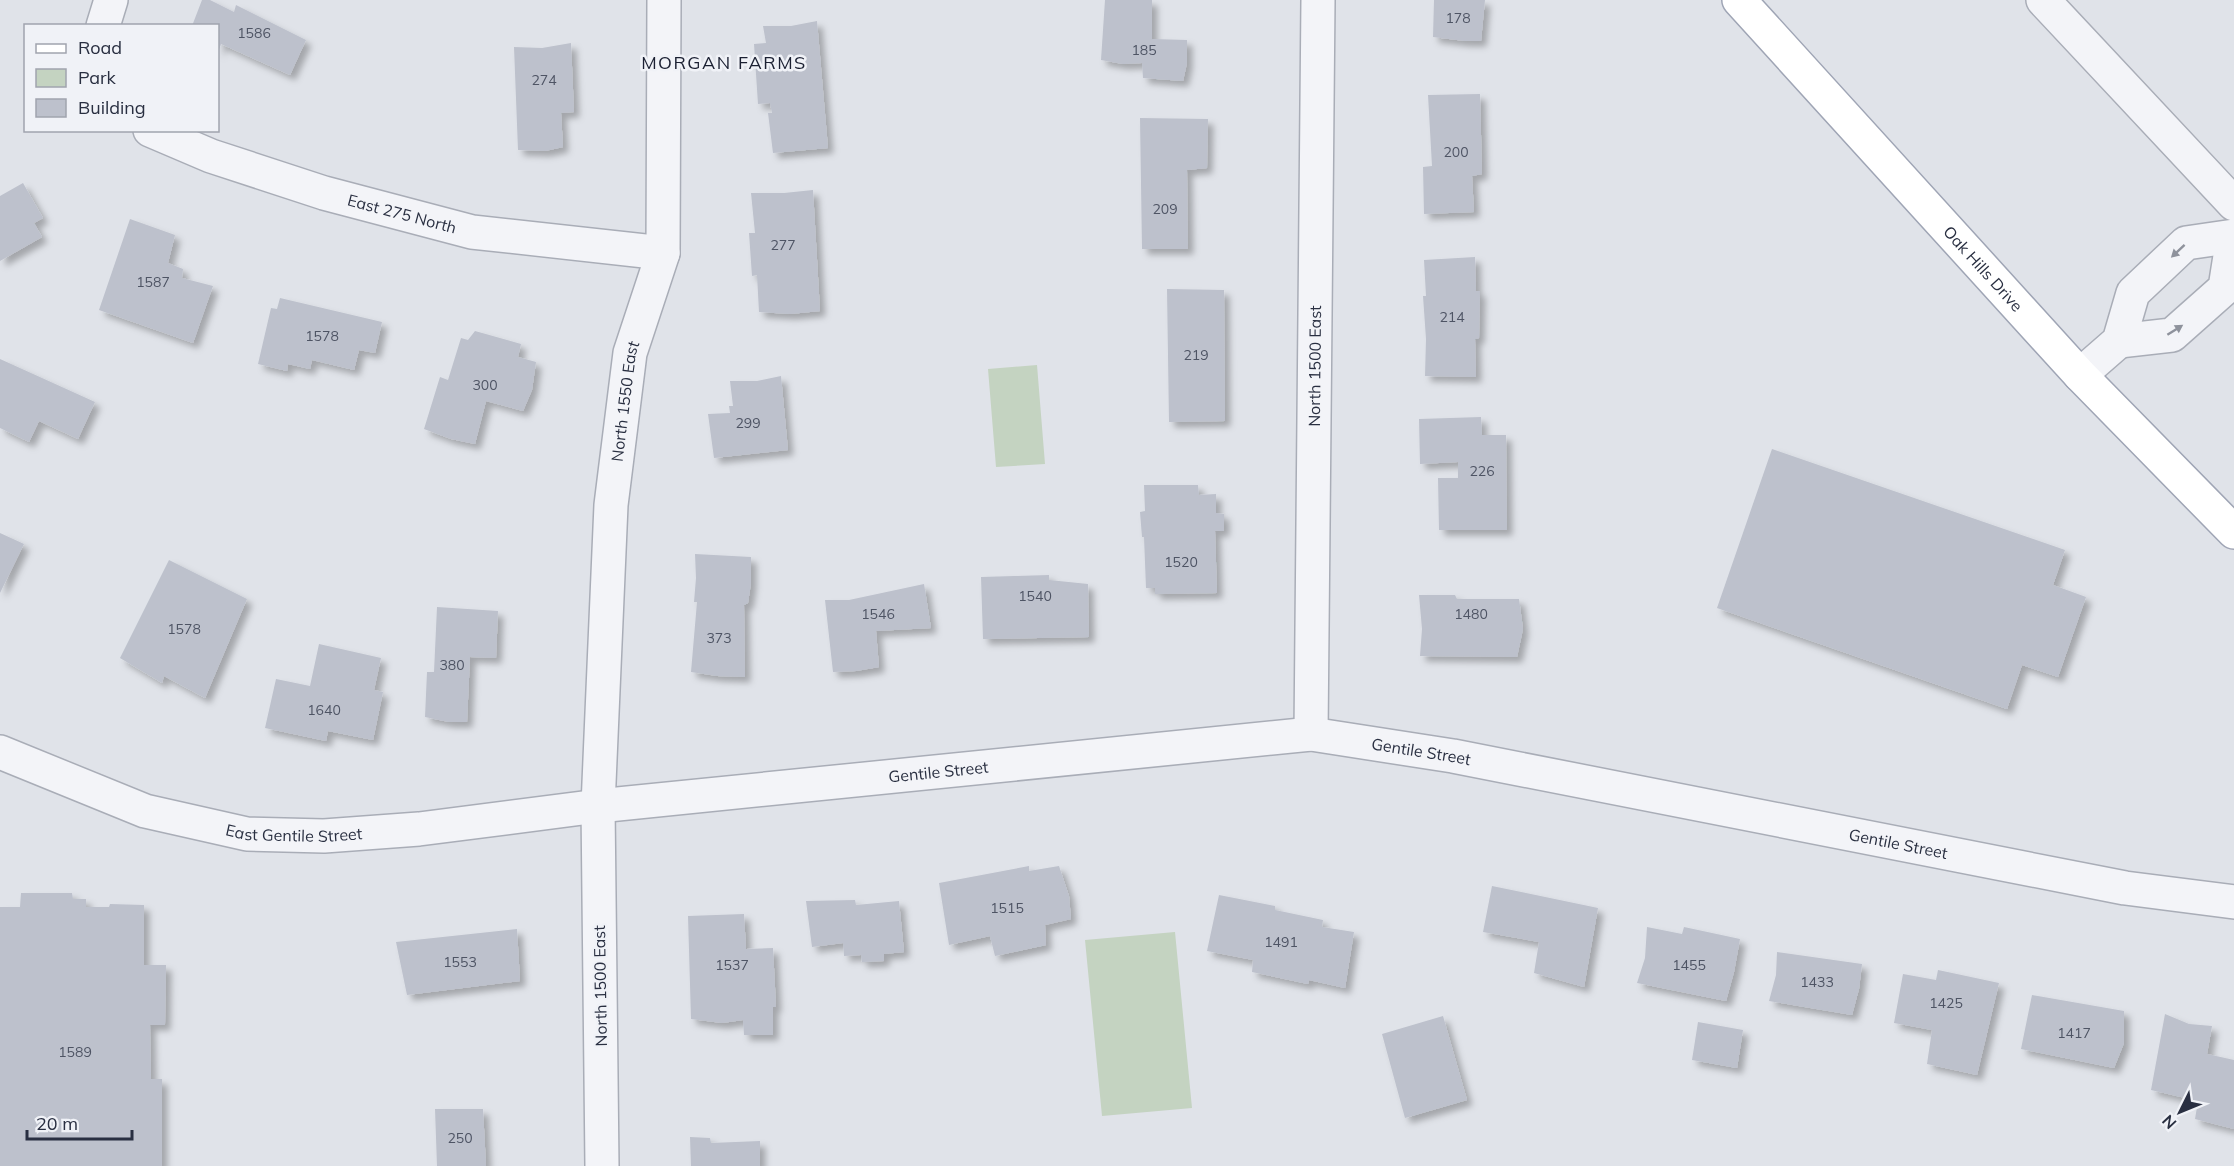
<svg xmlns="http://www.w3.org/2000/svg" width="2234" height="1166" viewBox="0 0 2234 1166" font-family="Mulish,sans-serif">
<defs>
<filter id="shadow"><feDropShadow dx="5.5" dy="5.5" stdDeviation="3" flood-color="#0004"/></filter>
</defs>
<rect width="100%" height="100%" fill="#e0e3e9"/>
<path fill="#c4d3c1" d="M1037 365 1045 464 996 467 988 369Z
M1175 932 1192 1108 1102 1116 1085 940Z"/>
<path fill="#bdc1cc" filter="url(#shadow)" d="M202 0H210L234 12 236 5 306 40 290 75 221 44 218 53V26H192Z
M1105 0H1152V39L1187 40V63L1183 81 1143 78 1142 63 1123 64 1101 60Z
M1434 0H1485L1481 41H1465L1433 37Z
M817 21 828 148 773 153 768 113H772L770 103 758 104 754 44 766 43 763 26H791Z
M571 43 574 112 561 113 563 147 545 151 518 150 514 47 542 48Z
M1480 94 1482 174 1472 176 1474 212 1424 214 1423 167 1432 166 1428 95Z
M1140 118 1208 119 1207 168 1187 170 1188 249H1142Z
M23 183 43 218 34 223 42 237 0 261V196Z
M813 190 820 311 790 314 759 312 757 275 752 276 749 233H755L751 193H784Z
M130 219 175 235 168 263 183 269 182 278 213 286 193 343 99 310Z
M1475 257 1476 291H1480L1479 338 1475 339 1476 377 1425 376 1426 339 1423 296H1426L1424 260Z
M1167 289 1224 290 1225 421 1169 422Z
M280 298 382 322 375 353 359 350 354 370 312 360 310 369 288 364 287 371 258 364 271 308 277 309Z
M475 331 521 344 518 357 536 362 532 390 523 411 486 401 475 444 451 439 424 429 440 377 448 380 461 338 468 340Z
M0 359 95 402 78 439 39 421 29 442 0 428Z
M781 376 788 450 714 458 708 414 730 413 729 406H733L730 381H757Z
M1481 417 1482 435H1506L1507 530H1439L1438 478H1458V462L1420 464 1419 419Z
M1772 449 2065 550 2053 585 2086 597 2058 677 2022 665 2007 709 1717 608Z
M1144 485H1198L1199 495 1216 494V513L1224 514V531H1215L1217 593 1155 594V588H1146L1144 537H1142L1140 512 1145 511Z
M0 533 24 544 0 593Z
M695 554 751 557V583L748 603 744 605 745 677 717 676 691 672 697 602H694L696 578Z
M169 560 247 599 205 698 164 676 162 683 120 658Z
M1049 575V580L1088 584 1089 637 983 639 981 577Z
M924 584 931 628 876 631 879 667 856 671 833 672 825 600H849Z
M1419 595H1455L1457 599H1519L1523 629 1517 657 1420 656 1422 629Z
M437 607 498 611 496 658 470 657 467 722H449L425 717 427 672H434Z
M319 644 381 658 374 690 383 692 373 740 328 731 326 741 265 728 276 679 310 686Z
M1029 866V871L1059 866 1069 896 1071 919 1045 925 1046 945 995 956 990 936 949 945 939 883Z
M1492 886 1598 908 1584 987 1534 973 1539 942 1483 932Z
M21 893H72L73 899H86V907H109L110 904 144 905V965H166L165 1025H150L151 1079H162V1166H0V907H20Z
M1219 895 1275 906V910L1323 920 1322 927 1354 932 1345 988 1309 980 1308 984 1252 972 1253 960 1207 951Z
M855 900 856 905 899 901 904 952 884 954V961L862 962 861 955 844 956 843 943 812 947 806 901Z
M744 914 746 949 773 948 776 1007H773V1035H744L743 1020 722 1023 691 1019 688 916Z
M1647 927 1682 934 1684 927 1740 939 1734 972 1726 1001 1637 983 1645 958Z
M517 929 520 981 407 995 396 942Z
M1777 952 1862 964 1859 989 1852 1015 1769 1001 1776 975Z
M1938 970 1999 983 1977 1075 1927 1064 1932 1030 1894 1023 1903 974 1936 980Z
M2032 995 2124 1011V1043L2114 1068 2021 1049Z
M2165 1014 2189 1024 2212 1026 2207 1054 2234 1060V1129L2195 1119 2198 1101 2151 1090Z
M1443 1016 1467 1100 1405 1118 1382 1034Z
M1698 1022 1743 1030 1737 1068 1692 1060Z
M435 1109H483L486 1166H437Z
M690 1137 710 1138 711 1143 760 1141V1166H691Z"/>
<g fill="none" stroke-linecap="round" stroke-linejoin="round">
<defs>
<g id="minor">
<path d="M2043 0 2234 204"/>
<path d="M103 26 111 0"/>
<path id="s1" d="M150 130 211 156 324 193 472 232 663 253"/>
<path d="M2119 341 2172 335 2225 288 2233 237"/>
<path d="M2080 375 2119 341 2133 293 2186 243 2234 236"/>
<path id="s2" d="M1311 734 1318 0"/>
<path id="s3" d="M0 752 145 811 247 834 324 836 419 829 598 806 1311 734 1453 756 2125 888 2234 902"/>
<path id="s4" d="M602 1166 598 806 611 505 630 353 663 253 664 0"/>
</g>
<g id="major">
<path id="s5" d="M1739 0 2080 375 2234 532"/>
</g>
</defs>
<use href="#minor" stroke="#a9adb7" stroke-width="36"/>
<use href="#major" stroke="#9fa5b5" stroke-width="36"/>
<use href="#minor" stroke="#f3f4f8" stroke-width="33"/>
<use href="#major" stroke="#fff" stroke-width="33"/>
</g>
<defs><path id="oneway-solid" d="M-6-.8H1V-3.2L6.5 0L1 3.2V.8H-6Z" transform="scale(1.5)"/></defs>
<g fill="#8e929c">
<use href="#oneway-solid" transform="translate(2178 251) rotate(137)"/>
<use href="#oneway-solid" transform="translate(2175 330) rotate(-32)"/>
</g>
<g text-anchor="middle" stroke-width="5" stroke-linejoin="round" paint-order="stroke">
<g font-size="14" fill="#4e5464">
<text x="1458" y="23">178</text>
<text x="254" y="38">1586</text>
<text x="1144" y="55">185</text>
<text x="544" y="85">274</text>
<text x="1456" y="157">200</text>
<text x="1165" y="214">209</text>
<text x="783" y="250">277</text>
<text x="153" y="287">1587</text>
<text x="1452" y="322">214</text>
<text x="322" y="341">1578</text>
<text x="1196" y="360">219</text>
<text x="485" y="390">300</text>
<text x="748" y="428">299</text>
<text x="1482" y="476">226</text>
<text x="1181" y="567">1520</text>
<text x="1035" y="601">1540</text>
<text x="878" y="619">1546</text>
<text x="1471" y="619">1480</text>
<text x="184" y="634">1578</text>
<text x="719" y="643">373</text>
<text x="452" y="670">380</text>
<text x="324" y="715">1640</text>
<text x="1007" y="913">1515</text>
<text x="1281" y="947">1491</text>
<text x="460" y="967">1553</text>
<text x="732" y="970">1537</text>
<text x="1689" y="970">1455</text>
<text x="1817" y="987">1433</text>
<text x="1946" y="1008">1425</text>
<text x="2074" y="1038">1417</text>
<text x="75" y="1057">1589</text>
<text x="460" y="1143">250</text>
</g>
<g font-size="16" fill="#292f41" stroke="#f0f2f7">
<text dy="6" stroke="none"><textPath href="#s1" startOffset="266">East 275 North</textPath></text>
<text dy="6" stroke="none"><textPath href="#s5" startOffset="363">Oak Hills Drive</textPath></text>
<text dy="6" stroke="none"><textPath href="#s2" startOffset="368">North 1500 East</textPath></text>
<text dy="6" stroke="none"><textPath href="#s4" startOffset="766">North 1550 East</textPath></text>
<text dy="6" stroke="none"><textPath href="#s3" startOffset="1442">Gentile Street</textPath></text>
<text dy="6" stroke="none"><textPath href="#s3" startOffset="956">Gentile Street</textPath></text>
<text dy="6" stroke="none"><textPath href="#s3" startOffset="308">East Gentile Street</textPath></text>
<text dy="6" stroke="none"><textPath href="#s3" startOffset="1928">Gentile Street</textPath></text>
<text transform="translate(600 986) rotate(-91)" y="6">North 1500 East</text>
</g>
<g font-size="18" letter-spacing="1.5" fill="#1b2032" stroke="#f0f2f7">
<text x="724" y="69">MORGAN FARMS</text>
</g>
</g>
<rect x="24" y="24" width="195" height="108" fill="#f0f2f7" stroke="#a0a4ae" stroke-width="1.5"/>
<rect x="36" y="44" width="30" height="9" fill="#ffffff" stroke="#a0a4ae" stroke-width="1.5"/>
<text x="78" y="54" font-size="18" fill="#292f41">Road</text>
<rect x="36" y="69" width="30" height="18" fill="#c4d3c1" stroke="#a0a4ae" stroke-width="1.5"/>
<text x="78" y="84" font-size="18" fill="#292f41">Park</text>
<rect x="36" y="99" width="30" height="18" fill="#bdc1cc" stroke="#a0a4ae" stroke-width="1.5"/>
<text x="78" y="114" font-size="18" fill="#292f41">Building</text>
<g transform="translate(2180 1112) rotate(227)" stroke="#f0f2f7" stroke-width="4.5" paint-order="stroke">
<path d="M0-4.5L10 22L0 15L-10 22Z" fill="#292f41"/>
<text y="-9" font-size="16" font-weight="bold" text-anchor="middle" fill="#292f41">N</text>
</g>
<path d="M27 1130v9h105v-9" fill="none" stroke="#292f41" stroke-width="3"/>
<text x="36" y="1130" font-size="18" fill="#292f41" stroke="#f0f2f7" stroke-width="4.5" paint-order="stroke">20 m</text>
</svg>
